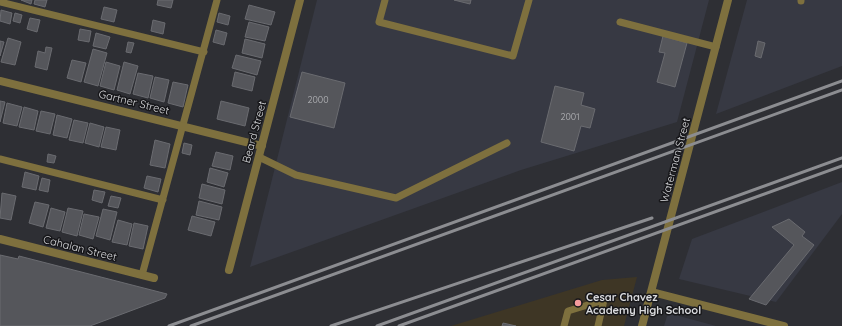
<svg xmlns="http://www.w3.org/2000/svg" width="842" height="326" viewBox="0 0 842 326" font-family="Quicksand,sans-serif">
<rect width="100%" height="100%" fill="#2e2f34"/>
<path fill="#373943" d="M317 0H709L677 122 521 170 250 267Z
M747 0H842V66L716 114Z
M842 182V214L776 302 679 279 692 239Z
M668 313 716 326H664Z"/>
<path fill="#3e3625" d="M637 277 624 326H451L602 280Z"/>
<path fill="#55565b" stroke="#6a6b70" d="M21 0H32L31 4Z
M35 0H47L45 7 34 4Z
M158 0H173L171 8 157 5Z
M454 0H471L470 4Z
M249 5 275 12 271 25 245 19Z
M104 7 117 10 114 22 101 19Z
M1 10 12 13 10 24 0 21Z
M15 13 22 15 20 23 13 21Z
M219 13 230 16 228 25 217 22Z
M30 18 40 20 37 32 27 29Z
M153 20 165 23 163 34 151 31Z
M249 22 269 27 265 41 245 37Z
M80 29 91 31 89 42 78 40Z
M216 30 227 33 224 45 213 42Z
M96 33 110 37 106 49 93 46Z
M663 36 687 43 675 87 657 82 665 53 659 52Z
M8 38 21 42 15 65 1 62Z
M245 39 265 44 262 58 242 53Z
M0 41 4 42 0 56Z
M758 41 765 43 761 58 755 56Z
M128 42 134 43 131 53 126 52Z
M46 47 52 48 47 70 35 67 38 51 45 53Z
M93 49 107 53 98 86 84 82Z
M236 55 261 61 257 75 232 68Z
M72 60 86 63 81 82 67 78Z
M106 62 120 66 114 90 100 86Z
M124 62 138 66 130 94 117 90Z
M235 72 255 77 252 91 232 86Z
M302 72 345 83 334 128 290 117Z
M138 73 153 76 148 98 133 94Z
M155 77 169 80 164 102 150 98Z
M173 82 188 85 183 107 168 103Z
M555 86 584 93 581 105 595 109 590 128 581 126 574 151 541 142Z
M0 101 5 102 0 122Z
M221 101 249 108 245 126 217 119Z
M7 103 22 107 17 126 3 123Z
M24 107 38 111 34 130 19 127Z
M41 111 55 114 50 134 36 131Z
M57 115 72 119 67 138 53 135Z
M74 120 88 123 83 143 69 140Z
M90 123 104 127 99 147 85 143Z
M106 127 120 130 116 150 101 147Z
M155 140 170 144 165 168 150 165Z
M184 143 192 145 190 155 182 153Z
M216 152 233 156 230 170 212 166Z
M48 154 56 156 54 163 47 162Z
M210 168 228 173 224 187 207 182Z
M25 172 39 176 36 190 22 187Z
M147 176 161 179 158 192 144 188Z
M42 178 50 180 48 192 39 190Z
M202 184 225 190 222 204 199 198Z
M94 190 105 192 102 203 92 200Z
M2 193 16 196 11 220 0 218Z
M111 196 121 198 118 208 108 206Z
M199 201 222 207 219 220 196 215Z
M35 202 49 205 43 227 29 223Z
M51 208 65 212 60 231 46 228Z
M68 208 83 211 77 236 62 232Z
M103 209 117 212 110 240 96 236Z
M84 214 99 217 93 239 79 235Z
M192 216 215 222 211 236 188 230Z
M789 219 805 232 802 236 814 245 766 305 749 299 794 245 772 227Z
M118 220 132 224 127 245 112 242Z
M134 223 148 226 143 249 129 246Z
M0 255 18 259 19 256 167 294 165 298 90 326H0Z
M503 323 516 326H502Z"/>
<g fill="none" stroke-linecap="round" stroke-linejoin="round">
<path stroke="#7e703e" stroke-width="7" d="M385 0 379 22 513 56 529 0
M801 1V0
M0 2 204 52
M620 22 716 47
M259 157 296 175 396 198 507 143
M0 159 163 200
M142 275 217 0
M564 326 568 311 604 300 598 326"/>
<path stroke="#7e703e" stroke-width="8" d="M0 81 262 146
M0 239 154 278
M229 270 300 0
M652 292 784 326
M642 326 728 0"/>
<path stroke="#8c8d91" stroke-width="3" d="M169 326 842 81
M191 326 842 90
M331 326 652 218
M377 326 842 158
M399 326 842 166"/>
</g>
<circle fill="#f59b9d" stroke="#17171a" stroke-width="1.5" cx="578" cy="303" r="4"/>
<g text-anchor="middle" stroke-width="3" stroke-linejoin="round" paint-order="stroke">
<g font-size="9" fill="#b9babd">
<text x="318" y="103">2000</text>
<text x="570" y="120">2001</text>
</g>
<g font-size="11" fill="#dadbde" stroke="#17171a">
<text transform="translate(134 102) rotate(14)" y="4">Gartner Street</text>
<text transform="translate(254 132) rotate(-75)" y="4">Beard Street</text>
<text transform="translate(675 160) rotate(-75)" y="4">Waterman Street</text>
<text transform="translate(80 248) rotate(14)" y="4">Cahalan Street</text>
</g>
<g font-size="11" font-weight="bold" fill="#dadbde" stroke="#17171a" text-anchor="start">
<text x="586" y="301">Cesar Chavez<tspan x="586" dy="13">Academy High School</tspan></text>
</g>
</g>
</svg>
